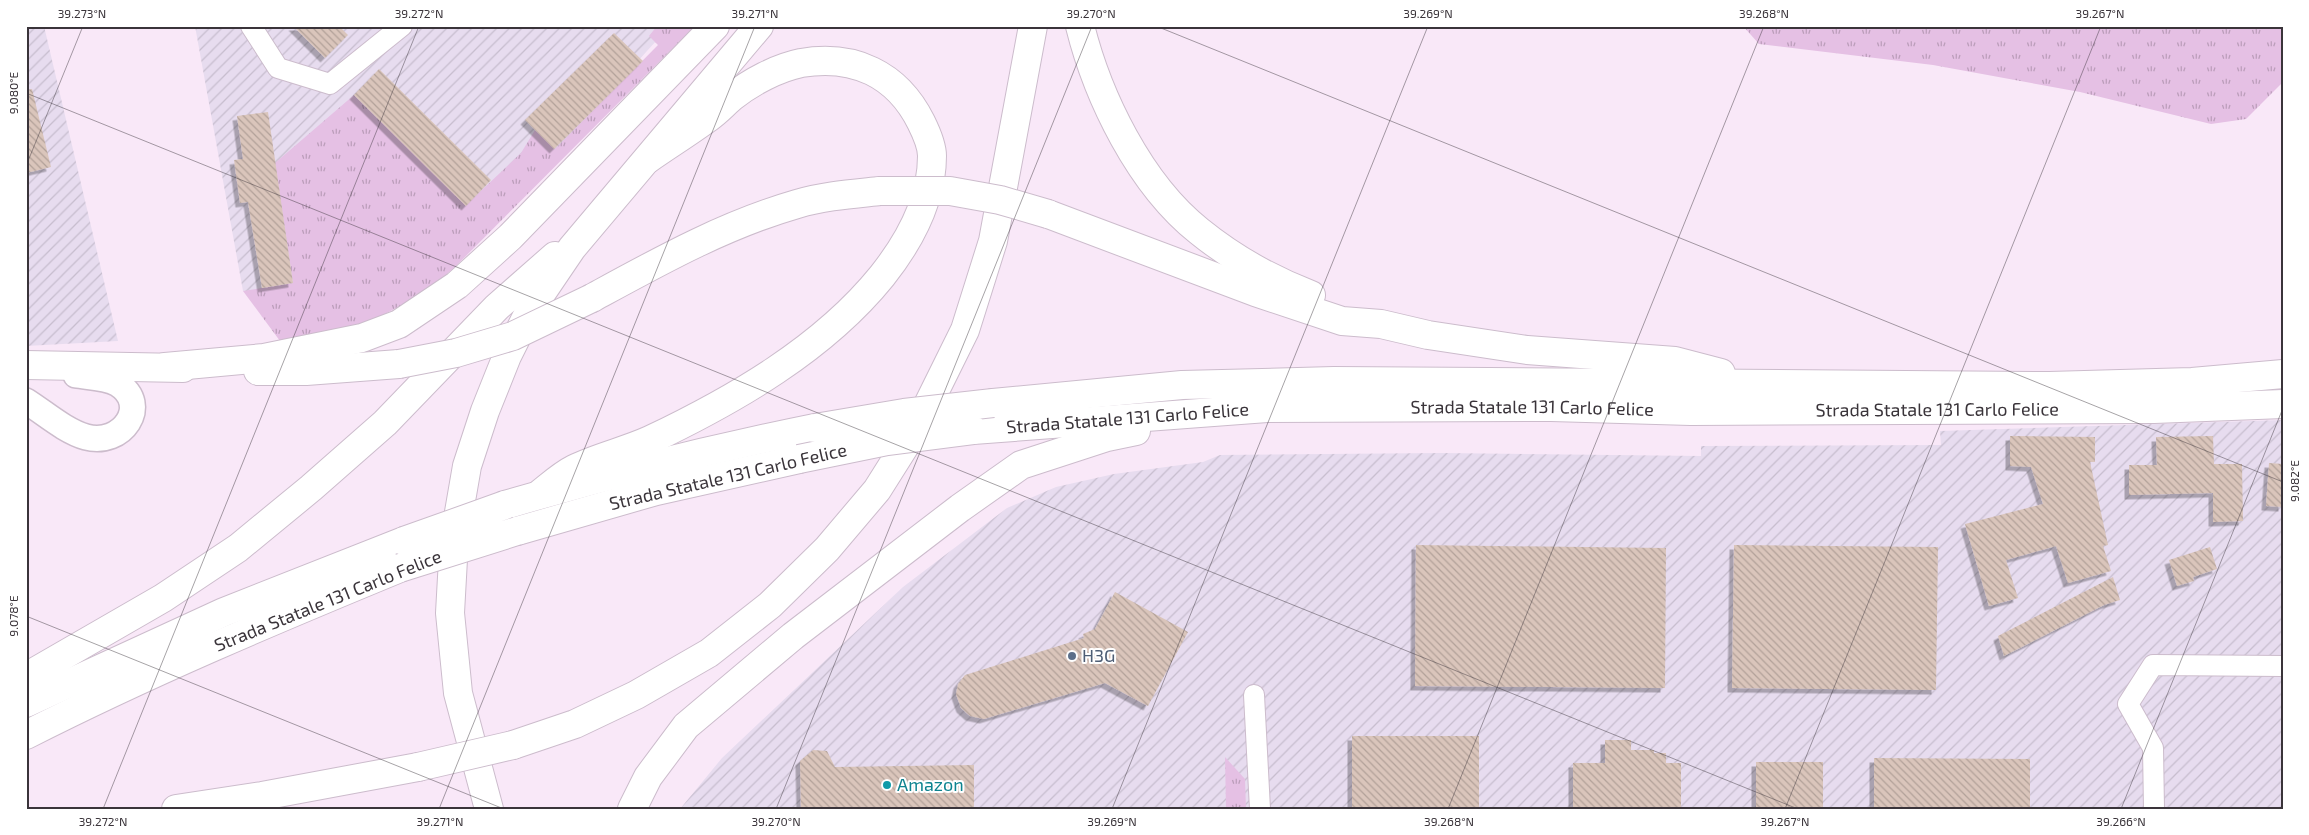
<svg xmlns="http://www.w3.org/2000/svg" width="2309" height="835" viewBox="0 0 2309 835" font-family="'Exo 2',sans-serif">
<defs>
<pattern id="industrial-furrows" width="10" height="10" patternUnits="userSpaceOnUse" patternTransform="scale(1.25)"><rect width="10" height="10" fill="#e7dcef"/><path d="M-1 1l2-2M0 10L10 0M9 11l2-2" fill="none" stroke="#c7bdce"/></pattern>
<pattern id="grass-tufts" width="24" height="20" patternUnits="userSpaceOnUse" patternTransform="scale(1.25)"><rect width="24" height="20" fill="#e5c0e4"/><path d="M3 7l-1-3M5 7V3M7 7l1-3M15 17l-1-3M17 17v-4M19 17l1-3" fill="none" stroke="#bb9dba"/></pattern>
<pattern id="building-back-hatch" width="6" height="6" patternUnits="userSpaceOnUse" patternTransform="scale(1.25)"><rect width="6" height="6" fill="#dac5bb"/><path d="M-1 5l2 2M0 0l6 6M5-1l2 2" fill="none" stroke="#b2a199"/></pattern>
<filter id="shadow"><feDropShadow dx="-4.5" dy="4.5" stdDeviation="0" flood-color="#0004"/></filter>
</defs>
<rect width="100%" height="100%" fill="#f9e8f8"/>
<path fill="url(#industrial-furrows)" d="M26 26H44L118 341 26 346Z
M195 26H670L423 294 243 291Z
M2283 420V809H680L722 758 903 587 1007 508 1056 487 1114 474 1203 462 1220 455 1441 453 1701 456V446L1941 445 1940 431Z"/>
<path fill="url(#grass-tufts)" d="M657 26H695L454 268 423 294 360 327 280 341 243 291 293 283 275 163 354 95 466 205 521 153 535 130 555 149 658 45 649 36Z
M1743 26H2283V82L2246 119 2211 124 2080 92 1933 65 1759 44Z
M1225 757 1245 779 1246 809H1226Z"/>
<path fill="url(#building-back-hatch)" filter="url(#shadow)" d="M293 26H339L348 35 325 58Z
M614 33 643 61 554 149 525 120Z
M379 69 491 180 466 206 354 95Z
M32 89 51 167 26 173V90Z
M268 112 293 283 262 288 248 202 240 203 234 160 243 159 237 116Z
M2010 436 2095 437V462H2090L2108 545 2103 546 2111 571 2068 583 2056 546 2006 560 2018 598 1989 606 1965 524 2043 504 2031 467 2010 466Z
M2213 436 2214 464H2242L2243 521 2213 522V493L2129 495V465H2157L2156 437Z
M2269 463 2283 464V507L2266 506Z
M1416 545 1666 548 1665 688 1415 686Z
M1734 545 1938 547 1936 690 1732 688Z
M2210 547 2217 569 2193 577 2194 581 2177 586 2169 560Z
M2113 577 2120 600 2104 605 2004 656 1998 636Z
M1115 592 1188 632 1148 706 1105 683 984 719 970 716 961 708 956 694 958 684 965 675 1084 638 1083 634 1095 629Z
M1352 736H1479V809H1352Z
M1605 740H1631V750H1654V753H1666V763H1681V809H1573V763H1605Z
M813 750 827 751 835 767 974 765V809H801L800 761Z
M1874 758 2030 759V809H1874Z
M1756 762H1823V809H1756Z"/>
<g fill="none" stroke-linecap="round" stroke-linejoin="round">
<defs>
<path id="minor" d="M251 26 278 68 330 84 402 26
M1254 695 1260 809
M2154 809 2153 748 2128 704 2153 665 2283 666"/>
<path id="major" d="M26 401C45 413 65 431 86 437 122 447 151 405 118 384 107 377 89 377 76 375"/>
<g id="highway">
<path d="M1080 26C1098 98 1140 184 1199 231 1231 257 1272 280 1311 295"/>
<path d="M1048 214 1255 292 1342 321 1381 324 1428 335 1527 350 1675 361 1721 373"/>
<path d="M592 298C658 262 724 225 797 204 824 196 852 194 880 191"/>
<path d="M26 365 183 368"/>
<path d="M165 367 264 358 362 338 399 324 457 285 510 237 715 26"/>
<path d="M258 371H306L399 364"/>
<path d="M993 403 1182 385 1334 381 2049 386 2192 382 2283 374"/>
<path id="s1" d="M973 430 1267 408 1551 407 1691 411 2154 409 2283 404"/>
<path d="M541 493C551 485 562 475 574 469 598 457 626 451 650 440 734 400 823 349 882 276 909 242 932 200 932 156 932 145 926 132 921 122 897 74 854 54 801 63 777 68 751 82 732 97 724 104 717 112 708 118 689 132 668 145 648 159"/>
<path d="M505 505C607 475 711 449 815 428"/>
<path d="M517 531 656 491 799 459"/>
<path d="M26 677 163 598 238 548 311 488 385 423 497 307 555 256"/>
<path d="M26 703 224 612 404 541"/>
<path d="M26 735C148 673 274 620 400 568"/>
<path d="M513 745 575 724 636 695 709 653 770 605 827 549 877 490 918 425 965 330 993 241 1033 26"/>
<path d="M176 809 262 796 418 767"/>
<path d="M489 809 458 693 450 613 454 541 467 466 485 411 507 356 530 310 572 248 759 26"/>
<path d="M632 809 648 777 686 726 793 636 960 508 1021 465 1107 437 1136 431"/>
</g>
</defs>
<use href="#minor" stroke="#ccbccc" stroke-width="22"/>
<use href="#major" stroke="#ccbccc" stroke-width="28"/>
<use href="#highway" stroke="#ccbccc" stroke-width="30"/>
<use href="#minor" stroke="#fff" stroke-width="20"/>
<use href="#major" stroke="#fff" stroke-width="25"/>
<use href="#highway" stroke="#fff" stroke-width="28"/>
<defs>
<path id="highway-bridge" d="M880 191H950L1000 200 1048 214
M399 364 456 353 513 336 592 298
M815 428 904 413 993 403
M799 459 887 441 973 430
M404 541 505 505
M400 568 517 531
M418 767 513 745"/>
</defs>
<use href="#highway-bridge" stroke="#ccbccc" stroke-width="30" stroke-linecap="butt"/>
<use href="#highway-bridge" stroke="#fff" stroke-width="28"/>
</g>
<path fill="none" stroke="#3a343a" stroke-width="1" stroke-opacity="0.45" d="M1156 26 2283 482M26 93 1798 809M26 166 83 26M26 616 504 809M103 809 419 26M439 809 755 26M776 809 1092 26M1112 809 1428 26M1448 809 1764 26M1785 809 2101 26M2121 809 2283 408"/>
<circle fill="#5c6f8a" stroke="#fff" stroke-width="2" cx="1072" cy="656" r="5"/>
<circle fill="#0f9aa8" stroke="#fff" stroke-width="2" cx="887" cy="785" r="5"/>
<g text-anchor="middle" stroke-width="4" stroke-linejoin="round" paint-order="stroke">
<g font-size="18" fill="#3a343a" stroke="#fff">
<text dy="6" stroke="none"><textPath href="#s1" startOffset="560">Strada Statale 131 Carlo Felice</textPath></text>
<text dy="6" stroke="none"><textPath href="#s1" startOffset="965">Strada Statale 131 Carlo Felice</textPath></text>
<text dy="6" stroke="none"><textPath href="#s1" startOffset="155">Strada Statale 131 Carlo Felice</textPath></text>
<text transform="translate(728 477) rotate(-13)" y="6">Strada Statale 131 Carlo Felice</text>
<text transform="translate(328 601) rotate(-22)" y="6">Strada Statale 131 Carlo Felice</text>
</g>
<g font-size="18" fill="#4e5e75" stroke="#fff" text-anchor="start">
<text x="1082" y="662">H3G</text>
</g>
<g font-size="18" fill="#0d838f" stroke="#fff" text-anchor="start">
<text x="897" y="791">Amazon</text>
</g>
</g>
<rect width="2309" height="835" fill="none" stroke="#ffffff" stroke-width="55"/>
<rect x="28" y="28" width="2254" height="780" fill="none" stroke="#3a343a" stroke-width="2"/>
<g font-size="12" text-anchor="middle" fill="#3a343a">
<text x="82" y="18">39.273°N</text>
<text x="419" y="18">39.272°N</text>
<text x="755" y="18">39.271°N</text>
<text x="1091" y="18">39.270°N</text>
<text x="1428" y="18">39.269°N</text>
<text x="1764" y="18">39.268°N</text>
<text x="2100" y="18">39.267°N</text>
<text transform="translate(14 93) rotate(-90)" y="4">9.080°E</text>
<text transform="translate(2295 481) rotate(-90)" y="4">9.082°E</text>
<text transform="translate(14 616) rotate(-90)" y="4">9.078°E</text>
<text x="103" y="826">39.272°N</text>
<text x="440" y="826">39.271°N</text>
<text x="776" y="826">39.270°N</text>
<text x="1112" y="826">39.269°N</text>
<text x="1449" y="826">39.268°N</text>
<text x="1785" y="826">39.267°N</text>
<text x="2121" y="826">39.266°N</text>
</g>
</svg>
